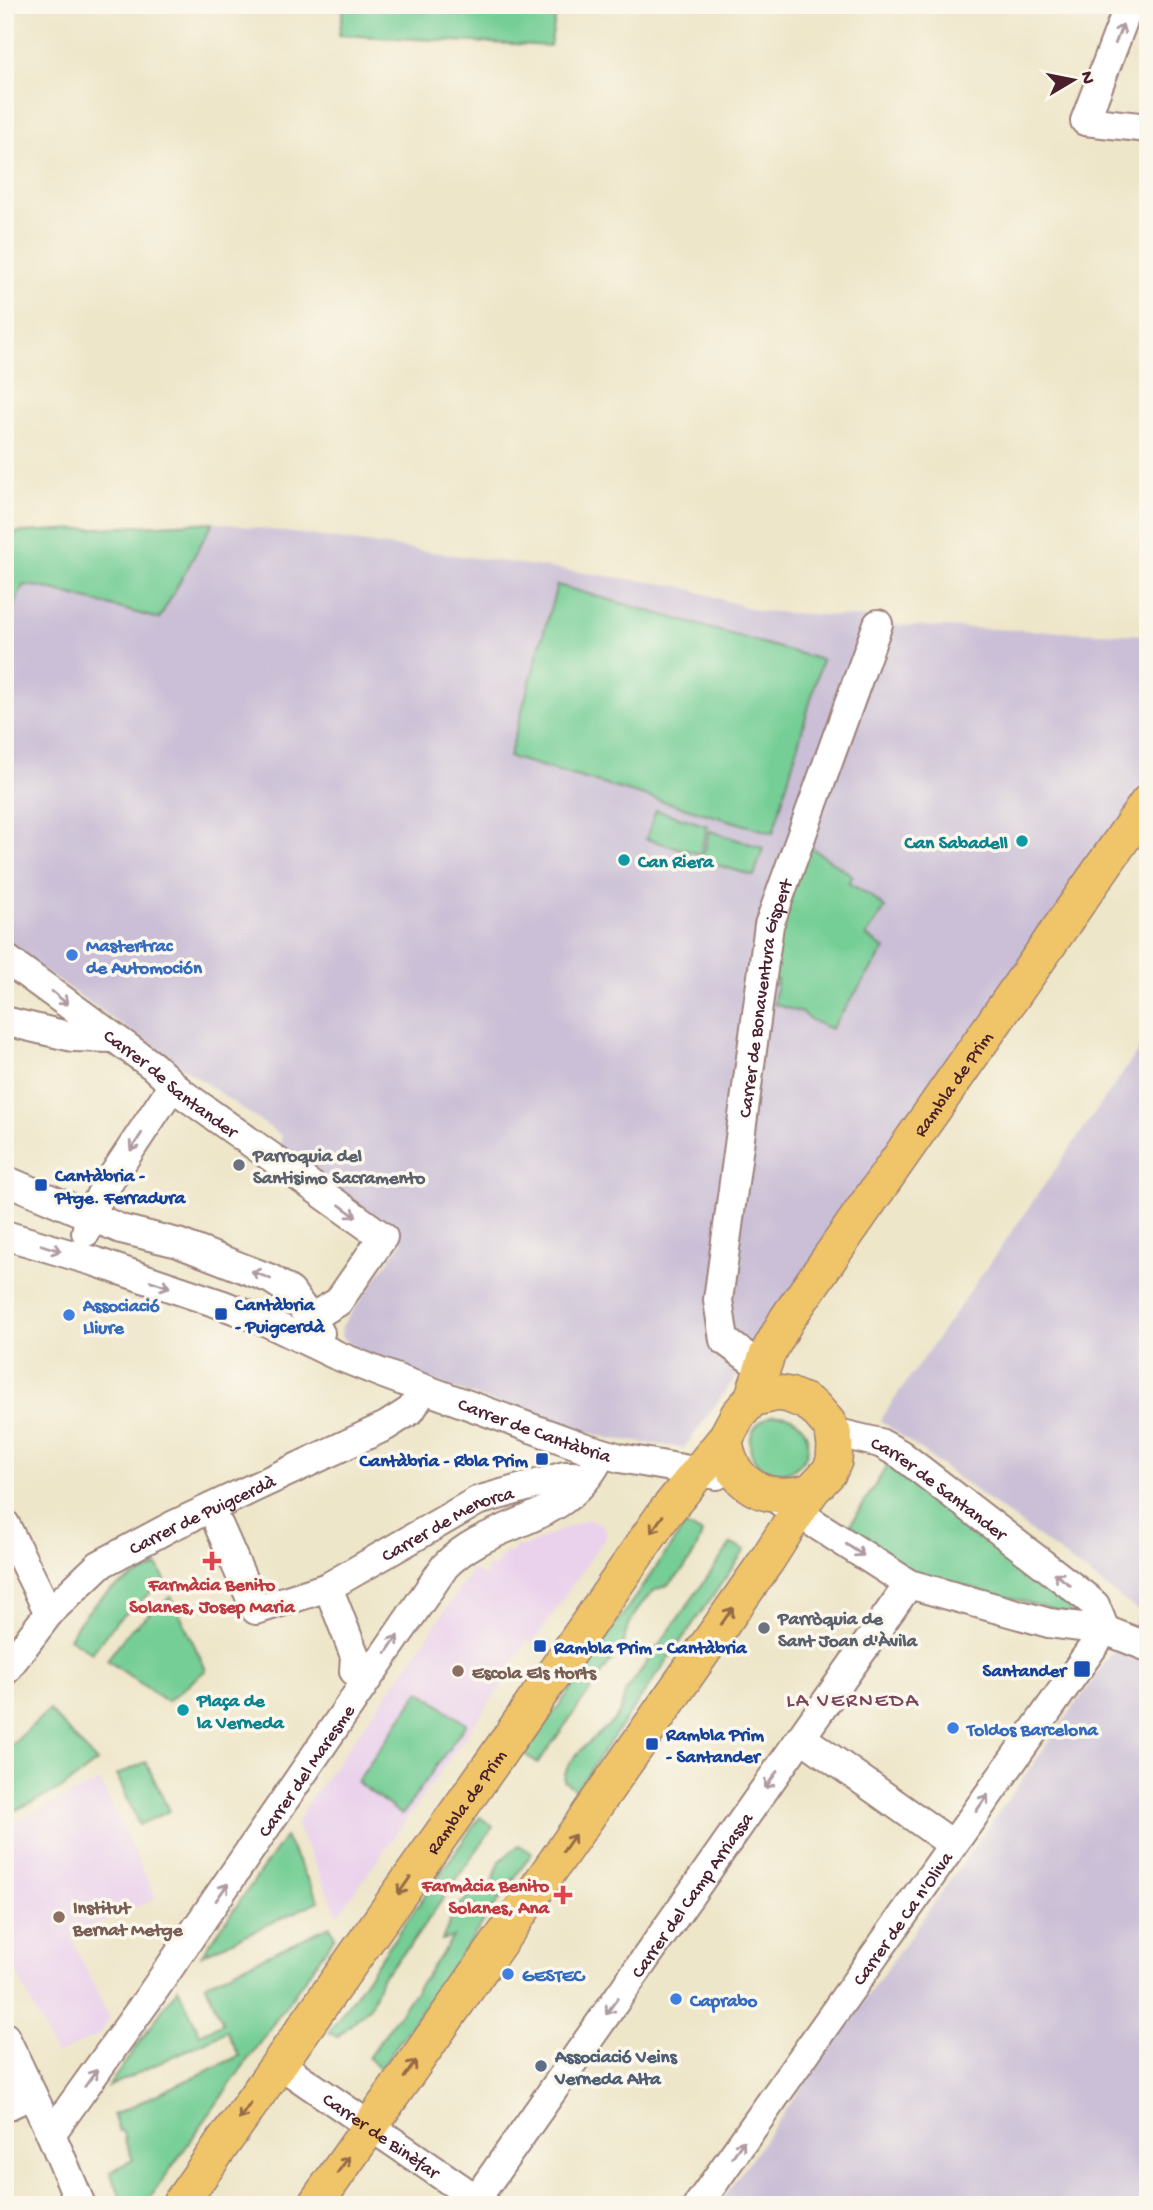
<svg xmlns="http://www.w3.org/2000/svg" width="1153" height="2210" viewBox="0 0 1153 2210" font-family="'Gochi Hand',sans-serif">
<rect width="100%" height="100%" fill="#fbf7ec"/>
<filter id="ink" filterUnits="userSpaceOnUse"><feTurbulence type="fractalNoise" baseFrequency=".0143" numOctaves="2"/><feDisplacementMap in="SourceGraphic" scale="14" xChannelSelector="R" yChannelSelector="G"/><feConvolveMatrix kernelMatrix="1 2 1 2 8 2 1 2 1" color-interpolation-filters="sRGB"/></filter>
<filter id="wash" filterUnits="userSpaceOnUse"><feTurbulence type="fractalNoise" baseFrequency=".00686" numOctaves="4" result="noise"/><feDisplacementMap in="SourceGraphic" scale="28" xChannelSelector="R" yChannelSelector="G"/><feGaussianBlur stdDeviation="1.57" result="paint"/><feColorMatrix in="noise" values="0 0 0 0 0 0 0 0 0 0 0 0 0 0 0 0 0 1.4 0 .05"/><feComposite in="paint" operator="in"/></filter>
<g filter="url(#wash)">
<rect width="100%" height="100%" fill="#eee6c9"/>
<path fill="#ead1ec" d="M587 1519 602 1525 606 1529V1536L533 1643 527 1640 512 1665 515 1667 338 1915 296 1824 312 1797 410 1662 473 1569 485 1577 488 1573 485 1572 490 1565 494 1568 505 1552 512 1553 518 1545 522 1547Z
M100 1781 156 1898 71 1937 109 2018 100 2034 56 2055 5 1948V1826Z"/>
<path fill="#cabfd6" d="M213 522 680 586 758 611 868 618 891 625 1148 635V809L684 1448 613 1439 571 1428 371 1361 341 1336 342 1326 403 1241 278 1151 282 1136 5 944V629L23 585 42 587 159 619Z
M1148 1037V2205H718L1141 1613 880 1420Z"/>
<path fill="#74ce95" stroke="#5f7660" stroke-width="2" d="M344 5H558L550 46 339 35Z
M213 522 159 619 42 587 23 585 5 629V533Z
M557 585 822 660 773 833 509 757Z
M656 810 708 826 700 854 646 839Z
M710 831 763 848 754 876 701 860Z
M806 844 853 876 848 883 868 894 885 908 866 936 885 949 831 1029 811 1020 803 1013 774 1004 777 980 767 978Z
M750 1444a29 29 0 1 1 58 0a29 29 0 1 1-58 0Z
M891 1460 1085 1609V1618L912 1572 845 1533Z
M685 1526 702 1533C696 1553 686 1570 669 1584 665 1588 659 1587 654 1591 641 1601 625 1627 624 1643L538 1763 525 1754Z
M731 1544 745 1550 576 1790 564 1781C565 1755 600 1736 616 1718L621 1710 625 1693Z
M158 1566 165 1580 116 1622 92 1653 69 1638C95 1596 113 1586 158 1566Z
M171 1596 206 1670 167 1702 107 1660 129 1631Z
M420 1691 466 1724 402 1815 357 1782Z
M49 1710 97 1762 63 1788 5 1815V1751Z
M146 1762 169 1811 139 1825 117 1775Z
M480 1817 493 1827 409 1947 382 1976 370 2007 337 2037 329 2032Z
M285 1837 319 1901 202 1955Z
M519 1845 532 1853 381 2068 368 2058 453 1937 442 1940 454 1912 479 1884 489 1892 500 1861Z
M330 1926 335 1936 145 2205H124L110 2172 133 2160 124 2139 126 2138 122 2130 119 2131 113 2115 239 2056 227 2031 108 2087 178 1988 200 2034 223 2023 205 1984Z"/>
</g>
<g filter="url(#ink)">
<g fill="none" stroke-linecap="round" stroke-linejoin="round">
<defs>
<g id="minor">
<path d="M1129 5 1085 121 1148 128"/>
<path id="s1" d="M5 958 153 1066 183 1094 383 1237 338 1302 309 1319"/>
<path d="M5 1021 72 1037 113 1038"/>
<path d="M5 1180 121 1229 178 1243 271 1279 291 1292 320 1333"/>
<path d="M86 1232 90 1217 101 1194 173 1085"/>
<path id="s2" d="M5 1235 96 1262 223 1305 267 1322 336 1355 381 1373 583 1447 620 1458 717 1475"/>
<path id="s3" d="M761 1367 724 1340 718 1300 769 925 878 624"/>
<path id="s4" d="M833 1432 880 1443 900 1454 1087 1598 1095 1605 1105 1630"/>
<path d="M781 1502 909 1584 1049 1623 1105 1630 1148 1647"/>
<path d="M5 1524 49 1613"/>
<path d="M219 1526 256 1610 328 1587 355 1656 354 1671"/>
<path id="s5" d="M328 1587 477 1501 565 1476H574"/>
<path id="s6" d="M5 1671 49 1613 99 1565 172 1526 386 1426 411 1410 424 1389"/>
<path d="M808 1742 952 1844"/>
<path d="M5 2037 51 2134 81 2205"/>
<path id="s7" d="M278 2063 485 2205"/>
<path d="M5 2107 32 2094"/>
<path id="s8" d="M51 2134 150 1996 445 1566C493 1516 567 1528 602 1453"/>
<path id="s9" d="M472 2205 909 1584"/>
<path id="s10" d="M698 2205 1105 1630"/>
</g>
<g id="major">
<path d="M725 1439C729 1486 768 1504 811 1491"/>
<path id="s11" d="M179 2205 499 1753 664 1514 725 1439 738 1415 752 1399 767 1355 787 1319 1148 802"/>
<path d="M315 2205 767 1560 811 1491 829 1472 834 1461 835 1445 833 1432 828 1423 815 1408 806 1402 789 1395 778 1393 752 1399"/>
</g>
</defs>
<use href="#minor" stroke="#9c827a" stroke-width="32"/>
<use href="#major" stroke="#9c827a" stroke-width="38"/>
<use href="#minor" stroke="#fff" stroke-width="28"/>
<use href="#major" stroke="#f0c469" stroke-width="35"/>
</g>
<defs><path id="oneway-shaft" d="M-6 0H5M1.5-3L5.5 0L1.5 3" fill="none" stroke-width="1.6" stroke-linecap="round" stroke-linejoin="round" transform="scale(1.75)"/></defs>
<g stroke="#ae9aa0">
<use href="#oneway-shaft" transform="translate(1119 34) rotate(-69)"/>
<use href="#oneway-shaft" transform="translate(60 998) rotate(40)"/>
<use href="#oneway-shaft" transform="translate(136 1142) rotate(123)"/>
<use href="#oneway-shaft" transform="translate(348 1211) rotate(36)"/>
<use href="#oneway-shaft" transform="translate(51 1248) rotate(18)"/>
<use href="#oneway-shaft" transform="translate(261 1275) rotate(-158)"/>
<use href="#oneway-shaft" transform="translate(160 1284) rotate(19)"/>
<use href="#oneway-shaft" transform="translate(855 1550) rotate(33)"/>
<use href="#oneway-shaft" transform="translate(1062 1579) rotate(-142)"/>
<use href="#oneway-shaft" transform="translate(392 1644) rotate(-56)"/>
<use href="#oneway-shaft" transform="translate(771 1780) rotate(125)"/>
<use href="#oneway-shaft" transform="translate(982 1803) rotate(-55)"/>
<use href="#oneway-shaft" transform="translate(222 1892) rotate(-55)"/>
<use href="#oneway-shaft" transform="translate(612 2006) rotate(125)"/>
<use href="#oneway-shaft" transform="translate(91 2078) rotate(-54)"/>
<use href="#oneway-shaft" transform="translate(738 2149) rotate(-55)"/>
</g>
<g stroke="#956947">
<use href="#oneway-shaft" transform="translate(657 1524) rotate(125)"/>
<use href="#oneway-shaft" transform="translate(727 1616) rotate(-55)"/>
<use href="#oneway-shaft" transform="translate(569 1843) rotate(-55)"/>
<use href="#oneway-shaft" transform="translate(404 1886) rotate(125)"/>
<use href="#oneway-shaft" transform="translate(410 2069) rotate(-55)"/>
<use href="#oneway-shaft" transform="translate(245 2111) rotate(125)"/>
<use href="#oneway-shaft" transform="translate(343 2165) rotate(-55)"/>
</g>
</g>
<g fill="#0f9aa8" stroke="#fbf7ec" stroke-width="2.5">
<circle cx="1022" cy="841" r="7"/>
<circle cx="624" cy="860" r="7"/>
<circle cx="183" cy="1710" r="7"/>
</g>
<g fill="#3f7fe0" stroke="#fbf7ec" stroke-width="2.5">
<circle cx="72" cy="955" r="7"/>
<circle cx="69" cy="1315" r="7"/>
<circle cx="953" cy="1728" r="7"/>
<circle cx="508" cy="1974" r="7"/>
<circle cx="676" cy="1999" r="7"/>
</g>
<g fill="#6b7280" stroke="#fbf7ec" stroke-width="2.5">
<circle cx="239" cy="1165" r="7"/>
<circle cx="764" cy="1628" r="7"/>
</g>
<g fill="#1a4fb4" stroke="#fbf7ec" stroke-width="2.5">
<rect x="34" y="1178" width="14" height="14" rx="3.5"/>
<rect x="214" y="1307" width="14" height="14" rx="3.5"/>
<rect x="535" y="1452" width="14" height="14" rx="3.5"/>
<rect x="533" y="1639" width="14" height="14" rx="3.5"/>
<rect x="1073" y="1660" width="18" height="18" rx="3.5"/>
<rect x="645" y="1737" width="14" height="14" rx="3.5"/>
</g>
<g fill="#e0444e" stroke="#fbf7ec" stroke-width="2.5">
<path d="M208.5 1550.5h7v7h7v7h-7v7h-7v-7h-7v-7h7z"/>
<path d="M559.5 1884.5h7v7h7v7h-7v7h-7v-7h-7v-7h7z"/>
</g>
<g fill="#8d6e63" stroke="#fbf7ec" stroke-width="2.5">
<circle cx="458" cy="1671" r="7"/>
<circle cx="59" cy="1917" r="7"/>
</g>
<circle fill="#5c6f8a" stroke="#fbf7ec" stroke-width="2.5" cx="541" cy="2066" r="7"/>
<g text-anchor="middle" stroke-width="7" stroke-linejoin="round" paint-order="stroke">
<g font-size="19" font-weight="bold" fill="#0d838f" stroke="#fbf7ec" text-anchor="start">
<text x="1008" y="848" text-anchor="end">Can Sabadell</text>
<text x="638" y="867">Can Riera</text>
<text x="197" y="1706">Plaça de<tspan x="197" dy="22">la Verneda</tspan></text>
</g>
<g font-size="19" font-weight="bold" fill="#366cbe" stroke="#fbf7ec" text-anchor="start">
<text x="86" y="951">Mastertrac<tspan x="86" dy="22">de Automoción</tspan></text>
<text x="83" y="1311">Associació<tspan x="83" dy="22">Lliure</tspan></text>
<text x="967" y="1735">Toldos Barcelona</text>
<text x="522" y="1981">GESTEC</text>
<text x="690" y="2006">Caprabo</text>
</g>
<g font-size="19" fill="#4a1f2b" stroke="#fbf7ec">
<text dy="7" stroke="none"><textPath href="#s3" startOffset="392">Carrer de Bonaventura Gispert</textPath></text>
<text dy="7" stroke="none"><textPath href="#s1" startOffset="208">Carrer de Santander</textPath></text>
<text dy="7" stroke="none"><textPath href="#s11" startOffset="1365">Rambla de Prim</textPath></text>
<text dy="7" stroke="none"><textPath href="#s2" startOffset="565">Carrer de Cantàbria</textPath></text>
<text dy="7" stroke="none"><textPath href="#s4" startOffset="122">Carrer de Santander</textPath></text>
<text dy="7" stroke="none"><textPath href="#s6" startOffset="257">Carrer de Puigcerdà</textPath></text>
<text dy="7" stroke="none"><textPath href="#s5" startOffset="136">Carrer de Menorca</textPath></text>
<text dy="7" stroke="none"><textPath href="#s8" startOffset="444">Carrer del Maresme</textPath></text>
<text dy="7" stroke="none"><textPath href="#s11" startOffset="495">Rambla de Prim</textPath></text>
<text dy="7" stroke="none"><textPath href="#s9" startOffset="380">Carrer del Camp Arriassa</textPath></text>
<text dy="7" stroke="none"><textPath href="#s10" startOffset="352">Carrer de Ca n'Oliva</textPath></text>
<text dy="7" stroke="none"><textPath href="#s7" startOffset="126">Carrer de Binèfar</textPath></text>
</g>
<g font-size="19" font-weight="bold" fill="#5b616d" stroke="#fbf7ec" text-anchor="start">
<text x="253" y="1161">Parroquia del<tspan x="253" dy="22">Santisimo Sacramento</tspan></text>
<text x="778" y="1624">Parròquia de<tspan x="778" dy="22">Sant Joan d'Àvila</tspan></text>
</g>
<g font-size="19" font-weight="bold" fill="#164399" stroke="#fbf7ec" text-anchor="start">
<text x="55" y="1181">Cantàbria -<tspan x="55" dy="22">Ptge. Ferradura</tspan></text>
<text x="235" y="1310">Cantàbria<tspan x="235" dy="22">- Puigcerdà</tspan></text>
<text x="528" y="1466" text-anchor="end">Cantàbria - Rbla Prim</text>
<text x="554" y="1653">Rambla Prim - Cantàbria</text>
<text x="1066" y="1676" text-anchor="end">Santander</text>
<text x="666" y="1740">Rambla Prim<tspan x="666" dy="22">- Santander</tspan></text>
</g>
<g font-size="19" font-weight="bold" fill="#be3a42" stroke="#fbf7ec">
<text x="212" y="1590">Farmàcia Benito<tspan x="212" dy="22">Solanes, Josep Maria</tspan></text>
<text x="549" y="1891" text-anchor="end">Farmàcia Benito<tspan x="549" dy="22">Solanes, Ana</tspan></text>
</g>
<g font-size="19" font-weight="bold" fill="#785e54" stroke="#fbf7ec" text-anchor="start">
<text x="472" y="1678">Escola Els Horts</text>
<text x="73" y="1913">Institut<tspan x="73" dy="22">Bernat Metge</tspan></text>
</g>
<g font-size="19" font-weight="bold" fill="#4e5e75" stroke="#fbf7ec" text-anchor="start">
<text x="555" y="2062">Associació Veins<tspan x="555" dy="22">Verneda Alta</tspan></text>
</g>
<g font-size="21" letter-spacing="2" fill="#7a455c" stroke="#fbf7ec">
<text x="853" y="1706">LA VERNEDA</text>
</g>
</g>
<rect width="1153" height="2210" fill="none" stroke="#fbf7ec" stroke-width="28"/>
<g transform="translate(1073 80) rotate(80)" stroke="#fbf7ec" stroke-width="5" paint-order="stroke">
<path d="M0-5L12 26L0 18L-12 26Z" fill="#4a1f2b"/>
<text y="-10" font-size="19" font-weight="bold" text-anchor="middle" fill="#4a1f2b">N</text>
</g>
</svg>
